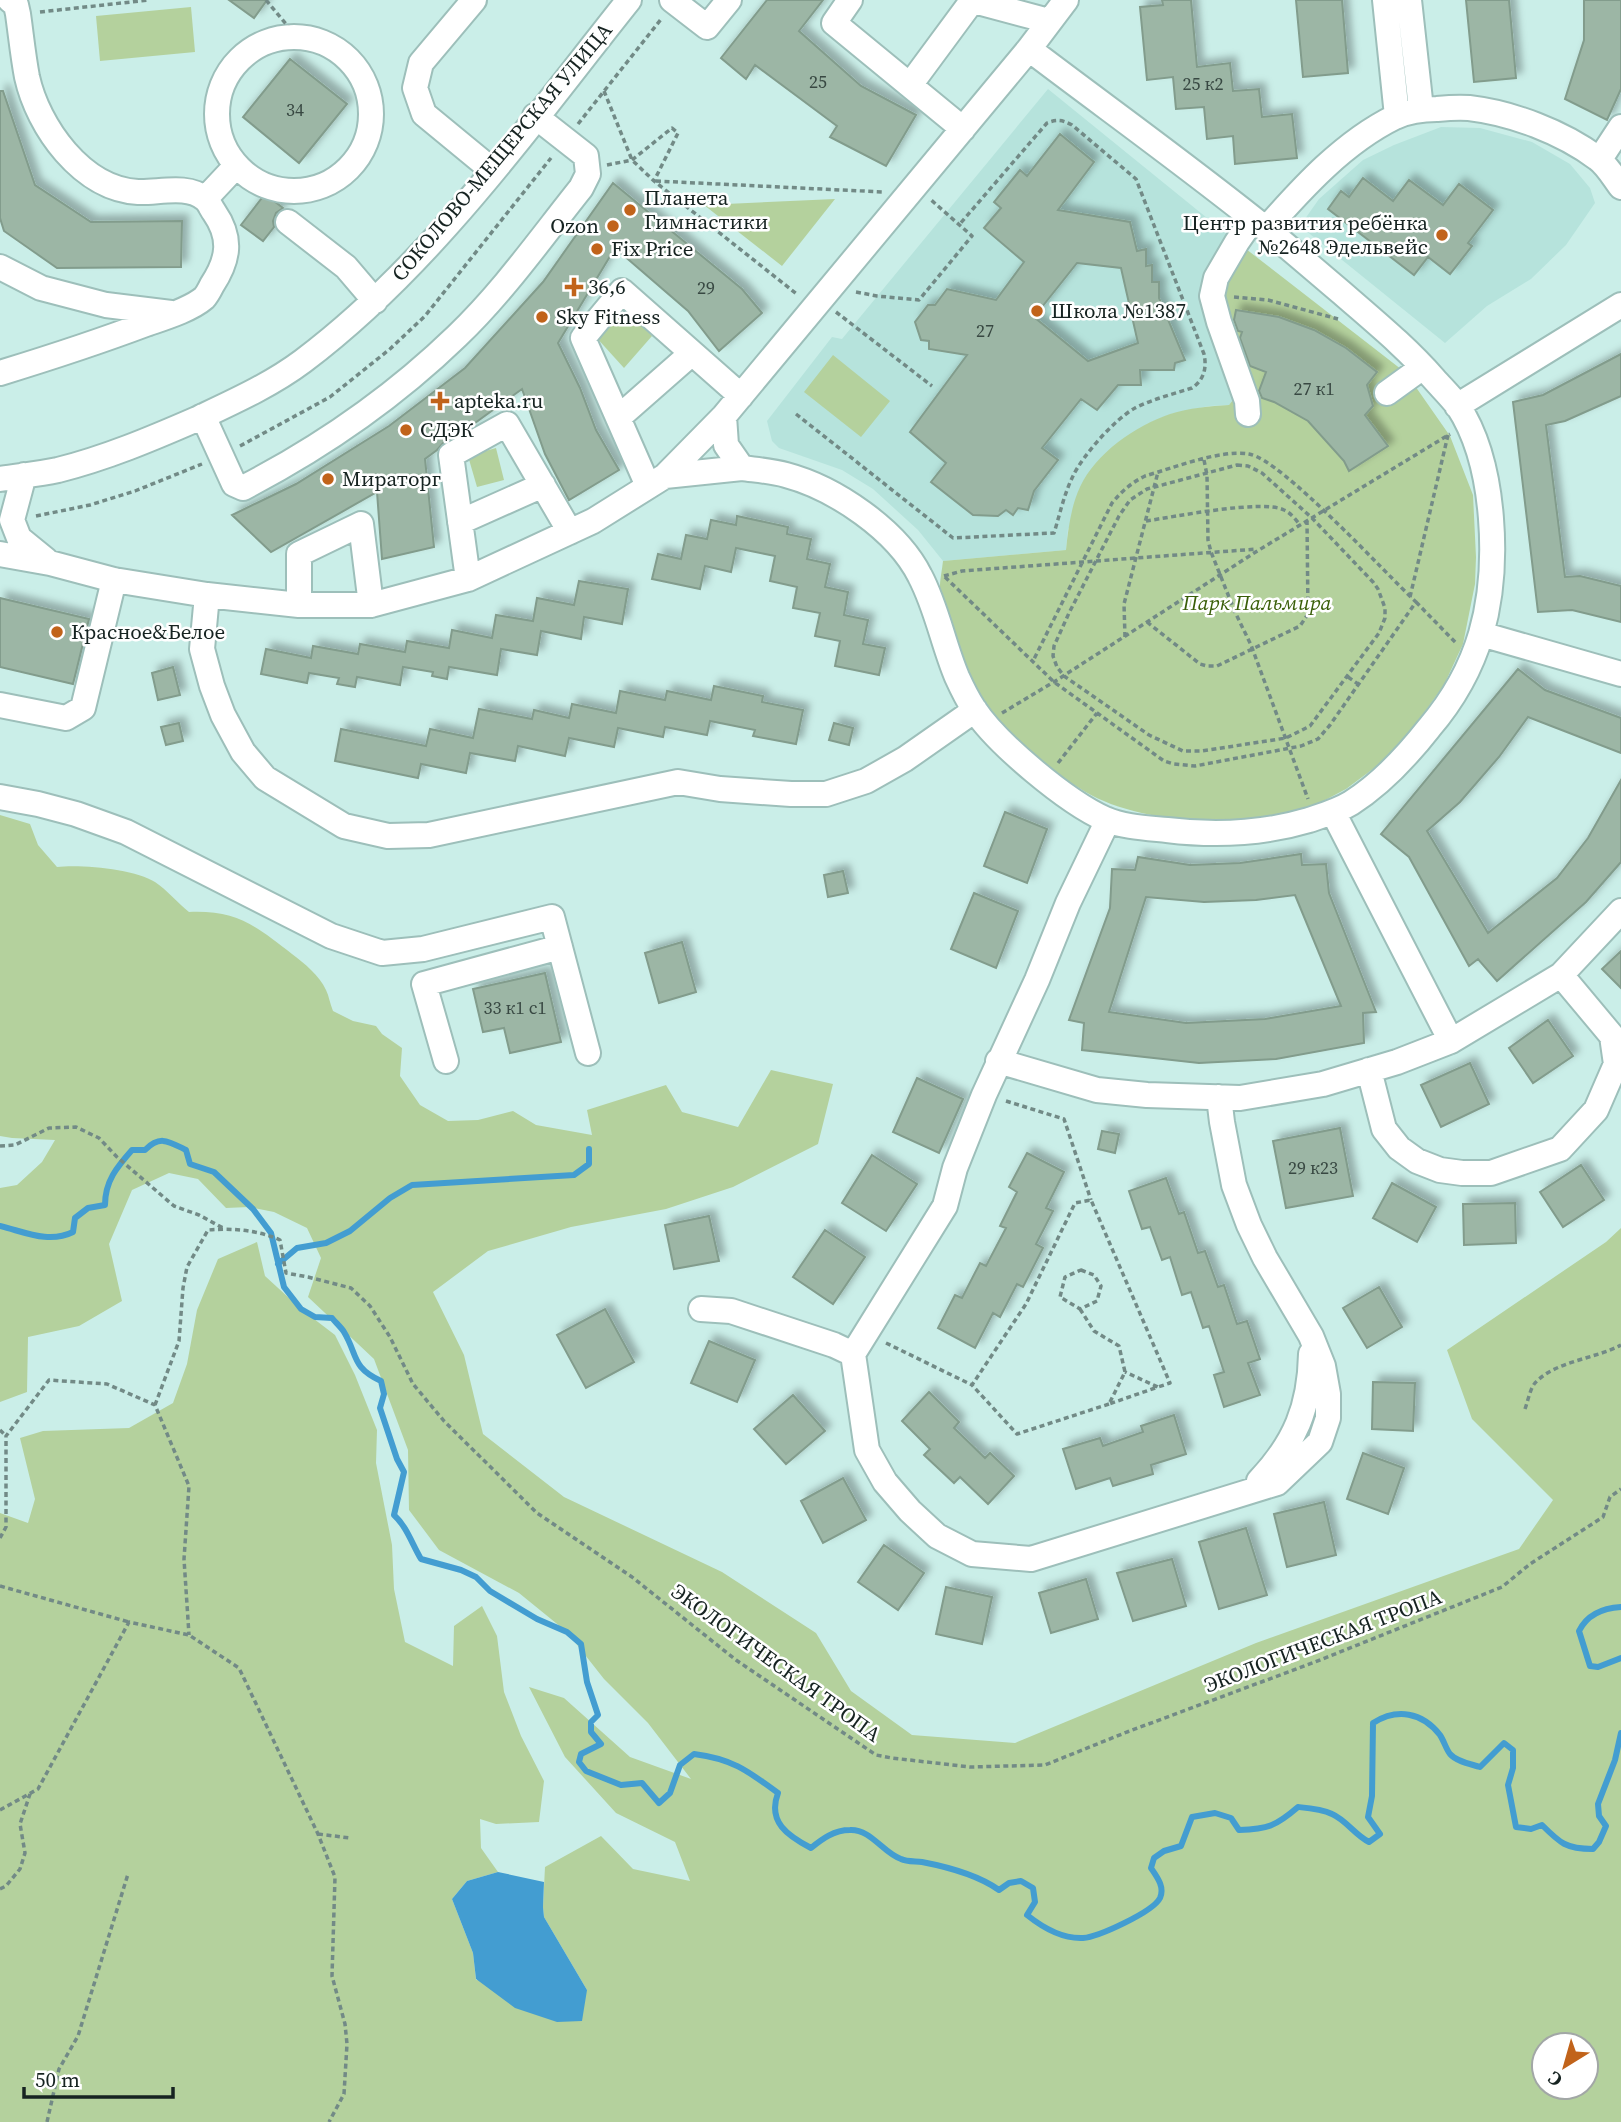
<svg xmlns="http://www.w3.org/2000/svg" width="1621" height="2122" viewBox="0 0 1621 2122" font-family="'Source Serif 4',serif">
<defs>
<filter id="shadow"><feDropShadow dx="6" dy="-6" stdDeviation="3.5" flood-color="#0004"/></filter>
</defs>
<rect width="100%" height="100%" fill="#caeee8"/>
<path fill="#b6e3dc" d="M1048 89 1228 235 1236 396 1229 405 1209 406 1171 414 1147 424 1068 529 1066 550 943 561 918 530 873 489 842 470 779 448 772 441 767 421 832 337 842 339Z
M1441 127 1480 128 1532 142 1570 164 1590 188 1595 203 1566 245 1531 279 1487 306 1445 343 1300 226 1319 199 1363 160 1394 145Z"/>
<path fill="#b4d19d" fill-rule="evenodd" d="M191 7 195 52 100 61 96 16Z
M835 199 782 266 704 205Z
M1228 235 1406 373 1450 436 1473 495 1476 557 1475 584 1463 644 1444 685 1411 731 1381 763 1346 789 1314 806C1256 831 1147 825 1091 795 1044 769 987 718 965 668 959 655 956 641 951 628 948 617 941 604 940 593 939 583 942 571 943 561L1066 550C1068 530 1071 506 1080 487 1096 453 1135 426 1170 414 1189 408 1210 406 1229 405L1236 396 1237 383 1200 292 1223 252Z
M622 306 652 336 624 368 595 336Z
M833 355 890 401 861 437 804 392Z
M496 448 504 480 477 487 468 456Z
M0 815 30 824 38 845 57 867C80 864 136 869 155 882 167 890 178 903 189 912 237 910 256 926 292 954 305 964 319 975 326 990 329 996 330 1004 333 1011L353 1021 376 1026 382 1034 402 1048 400 1076 420 1105 448 1121 478 1120 513 1111 536 1125 592 1135 587 1110 666 1085 682 1112 738 1127 771 1070 833 1084 818 1144 733 1187 666 1209 571 1227 488 1251 433 1292 464 1355 483 1434 564 1497 722 1572 816 1633 851 1691 912 1735 1015 1743 1256 1643 1519 1549 1553 1500 1472 1419 1447 1350 1606 1242 1621 1228V2122H0V1513L28 1523 35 1499 20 1438 43 1431 129 1428 173 1403 187 1364 197 1310 218 1259 257 1242 265 1276 301 1309 335 1335 355 1375 377 1430 376 1463 392 1545 394 1589 405 1642 453 1666 454 1626 482 1606 497 1636 504 1692 521 1736 544 1781 539 1822 496 1824 480 1819 481 1848 498 1872 467 1881 452 1899 473 1953 476 1980 587 1990 544 1917 543 1907 545 1867 601 1836 633 1869 690 1881 675 1842 616 1813 565 1757 529 1687 564 1698 630 1757 691 1779 648 1723 604 1679 567 1632 519 1593 439 1550 409 1510 408 1450 374 1359 308 1297 321 1258 307 1228 274 1212 249 1207 226 1208 198 1179 169 1173 132 1190 109 1244 122 1301 79 1326 28 1337 27 1392 0 1402V1188L17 1185 42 1162 55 1140 12 1138 0 1136ZM1544 2045H1586V2087H1544Z"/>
<path fill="#439dd1" d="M498 1872 544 1882 543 1907 544 1917 587 1990 582 2021 557 2022 515 2008 476 1979 473 1953 452 1899 467 1881Z"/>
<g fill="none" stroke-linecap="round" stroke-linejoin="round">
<path stroke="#439dd1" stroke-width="6" d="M0 1226C25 1232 49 1244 73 1232L75 1218 88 1208 105 1205C105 1181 117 1167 132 1150H145C160 1135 168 1141 186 1150L190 1164 214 1172 253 1209 271 1233 284 1287 301 1309 315 1317 332 1318C336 1323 341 1327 344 1332 358 1355 351 1367 381 1381L384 1394 380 1408 397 1459 404 1472 394 1515C407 1527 412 1544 421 1559L461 1570 476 1577 490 1591 537 1619 567 1632 581 1644 587 1682 598 1715 591 1722V1732L601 1744 581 1754 579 1762 586 1771 621 1785 642 1783 659 1803 670 1793 680 1765 694 1754C733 1759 748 1771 778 1793 767 1822 788 1836 811 1848 822 1839 834 1830 850 1830 871 1829 883 1853 901 1859 907 1862 916 1861 922 1862 948 1867 978 1875 999 1890L1009 1883 1021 1881 1033 1888 1035 1902 1027 1915C1042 1927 1063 1939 1083 1938 1098 1937 1153 1912 1160 1898 1165 1887 1157 1877 1151 1868L1154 1858 1164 1851 1181 1846 1192 1817 1215 1813 1231 1818 1239 1830C1268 1829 1276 1826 1298 1807 1309 1808 1322 1809 1332 1814 1346 1820 1355 1835 1369 1842L1380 1834 1368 1817 1372 1796 1373 1723C1397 1708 1422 1712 1440 1735 1444 1741 1446 1749 1450 1754 1457 1762 1471 1764 1480 1767L1504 1743 1513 1750V1768L1508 1785 1516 1827 1531 1829 1542 1825C1560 1843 1566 1849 1593 1849L1599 1842 1606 1826 1599 1816 1598 1804 1615 1760 1621 1733
M278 1264 297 1248 326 1243 350 1231 390 1198 412 1185 574 1175 589 1164V1149
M1621 1607C1603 1608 1587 1615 1579 1631L1590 1666 1598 1667 1621 1658"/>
</g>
<path fill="#9cb6a5" stroke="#829c8c" stroke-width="2" fill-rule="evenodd" filter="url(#shadow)" d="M229 0H267L254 18Z
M767 0H823L799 31 861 86 916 115 886 166 830 137 837 126 755 65 746 79 721 58Z
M1162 0H1191L1197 67 1230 63 1233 91 1259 89 1262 117 1292 114 1297 158 1235 164 1233 136 1207 139 1204 107 1176 109 1173 77 1147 80 1140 7 1163 5Z
M1296 0H1342L1348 73 1303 77Z
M1466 0H1509L1516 78 1474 82Z
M1584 0H1621V89L1607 120 1565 99 1584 40Z
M290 59 347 104 299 163 243 117Z
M0 91H3L35 185 91 222 182 221 181 267 57 268 4 231 0 218Z
M1060 134 1094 162 1058 210 1130 222 1137 251 1146 249V266L1152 265V282H1159V298L1185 360 1175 363 1174 370H1140L1141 385H1118L1097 410 1081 399 1042 448 1058 460 1034 491 1028 510 1018 508 1013 515 1006 510 998 516 973 515 931 482 946 463 910 432 967 355 929 349V341L921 340 915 322 928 305H935L947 289 996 300 1024 262 984 228 1001 208 994 202 1020 170 1027 176ZM1077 263 1121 268 1138 343 1088 361 1034 317Z
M1363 178 1393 201 1409 180 1443 205 1459 184 1493 210 1468 243 1472 246 1450 274 1428 257 1414 275 1328 209 1341 191 1349 197Z
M613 183 742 289 762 313 719 351 688 311 615 248 558 343 580 388 596 430 619 470 569 500 545 454 522 389 464 431 444 442 437 450 425 459 434 547 382 559 377 492 271 552 232 515 296 484 389 426 465 368 543 282Z
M265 194 283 208 276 213 273 221 274 227 263 241 241 225Z
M1236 310 1279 317 1314 330 1346 348 1377 372 1367 385 1373 406 1365 415 1388 446 1349 471 1344 461 1308 421 1274 402 1262 398 1259 391 1266 372 1250 366 1240 338 1242 332 1238 331 1234 320Z
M1621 354V396L1565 421 1546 425 1565 577 1580 576 1621 586V622L1572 610 1538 612 1513 402 1543 395Z
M737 516 788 527 787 534 811 539 807 559 830 564 825 587 848 592 844 615 868 620 863 644 885 648 879 675 835 666 840 641 815 636 820 613 793 608 797 587 770 581 775 556 736 548 731 572 705 566 700 589 652 579 658 554 681 559 686 535 707 539 711 520 736 525Z
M579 581 628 589 622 624 584 617 581 639 541 631 537 655 501 649 497 675 449 667 447 679 432 676 433 672 403 667 400 685 357 677 355 687 337 684 339 678 309 673 307 683 261 674 266 649 311 658 313 646 358 654 360 644 405 652 407 641 449 648 452 630 492 638 496 615 533 621 537 598 574 605Z
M0 598 89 619 73 684 0 667Z
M173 667 180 695 158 700 152 673Z
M1518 669 1545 690 1621 718V753L1528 717 1499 757 1460 802 1427 831 1488 933 1557 878 1588 838 1621 780V862L1586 902 1497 981 1478 959 1469 966 1409 857 1381 834Z
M714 686 763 696 762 702 803 710 796 744 753 736 755 730 710 721 707 735 665 727 663 737 618 728 614 747 569 738 565 756 518 746 515 761 470 753 466 773 421 764 418 778 335 761 341 729 426 746 430 729 473 738 479 709 532 719 534 710 569 718 572 704 616 713 620 691 665 700 667 691 711 700Z
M179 723 183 741 166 745 161 727Z
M834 723 853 728 849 745 829 740Z
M1005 812 1047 829 1027 883 984 866Z
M1301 854 1302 865 1326 864 1329 893 1376 1012 1363 1013 1364 1043 1276 1059 1199 1063 1082 1050 1084 1023 1069 1020 1110 908 1112 869 1135 870 1138 857 1190 865 1240 863ZM1295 895 1341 1006 1265 1019 1186 1023 1109 1012 1146 897 1204 902 1256 900Z
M843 871 848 893 828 897 824 875Z
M974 893 1018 911 996 968 951 949Z
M682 942 696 992 659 1003 645 953Z
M1621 951V988L1602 969Z
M545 973 561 1042 510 1053 504 1028 483 1032 473 989Z
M1548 1020 1573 1056 1533 1083 1509 1048Z
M1470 1063 1489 1104 1441 1127 1421 1085Z
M917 1078 963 1099 939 1153 893 1132Z
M1340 1128 1353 1196 1286 1208 1273 1141Z
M1102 1131 1119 1134 1115 1153 1098 1149Z
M1027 1153 1064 1172 1046 1208 1053 1211 1036 1244 1043 1248 1023 1287 1017 1284 1000 1317 993 1313 975 1348 938 1328 955 1295 962 1298 980 1263 986 1266 1006 1228 1000 1226 1017 1192 1009 1187Z
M872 1155 917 1184 886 1231 842 1203Z
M1581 1165 1604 1200 1563 1227 1540 1192Z
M1166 1178 1179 1214 1184 1212 1198 1253 1205 1251 1218 1287 1224 1285 1237 1324 1247 1321 1260 1359 1248 1363 1260 1395 1224 1407 1214 1375 1224 1372 1209 1326 1203 1328 1191 1292 1182 1295 1170 1257 1162 1260 1150 1227 1142 1229 1129 1191Z
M1392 1183 1436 1207 1417 1242 1373 1218Z
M1515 1203 1516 1243 1464 1245 1463 1204Z
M709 1216 719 1261 674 1269 665 1225Z
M825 1230 865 1257 833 1304 793 1277Z
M1379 1287 1402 1327 1367 1348 1343 1308Z
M605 1309 634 1362 586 1388 557 1335Z
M709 1341 755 1360 737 1402 691 1383Z
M1373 1382 1415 1383 1413 1431 1372 1429Z
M929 1392 959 1422 954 1428 985 1458 990 1453 1014 1476 988 1504 960 1477 954 1483 924 1455 930 1449 902 1421Z
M793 1395 825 1431 786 1464 754 1429Z
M1174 1415 1186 1454 1151 1465 1153 1474 1113 1486 1110 1478 1076 1489 1063 1449 1100 1438 1103 1446 1143 1432 1141 1426Z
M1363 1453 1404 1468 1388 1514 1347 1499Z
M843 1478 866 1520 823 1543 801 1501Z
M1324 1502 1336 1555 1287 1567 1274 1514Z
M1246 1528 1267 1595 1219 1609 1199 1542Z
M884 1545 924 1573 898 1610 858 1582Z
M1172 1559 1186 1606 1133 1621 1117 1573Z
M1086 1579 1098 1619 1051 1633 1039 1593Z
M946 1587 992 1597 982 1644 936 1634Z"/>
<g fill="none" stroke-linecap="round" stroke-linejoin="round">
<defs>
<path id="minor" d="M474 0 421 63 415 88 424 114 492 170
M672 0 707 27 729 0
M850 0 834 23 963 129
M970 0 1049 21
M1385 0 1397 116
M1409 0 1421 109
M217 114a77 77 0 1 1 154 0a77 77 0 1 1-154 0Z
M910 85 972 1
M1600 159 1621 127
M205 199 236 166
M288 222 346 267 375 301
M1266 229C1303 187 1344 142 1395 117 1408 111 1423 109 1437 109 1447 108 1458 107 1469 108 1512 113 1562 132 1597 158 1607 165 1614 178 1621 187
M0 267 41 288 106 305 171 313
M0 373C49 358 98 342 146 324 163 318 190 310 204 298 207 295 210 289 212 285 229 259 232 238 214 212 211 208 209 202 205 199 188 184 158 193 138 192 82 189 38 127 27 77 23 56 21 35 18 14L16 5 10 0
M1387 393 1423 367
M1457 406 1621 305
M1248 414 1247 401 1219 322 1212 296 1216 278 1237 242 1253 219
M203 416 234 484 243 488C320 448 394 397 457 336 503 292 541 238 581 188L588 174 586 156 535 116
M724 416 726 445 742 468C757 470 772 471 786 475 835 488 897 530 920 576 937 608 943 644 957 677 962 688 968 700 974 709 997 744 1067 802 1105 819 1123 827 1147 828 1167 830 1216 836 1262 834 1309 820 1324 815 1338 811 1351 803 1381 784 1407 756 1429 728 1452 701 1471 668 1481 634 1500 568 1496 464 1458 406 1451 397 1442 388 1434 379 1406 347 1374 321 1342 293 1317 272 1292 250 1266 229 1189 167 1108 109 1029 49
M618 418 692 353
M24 475 12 520 19 538 46 560
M665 476 742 468
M0 479C19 476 39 474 58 470 106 458 151 439 197 419 233 402 271 385 303 361 432 264 529 125 629 0
M648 486 583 338 622 291 741 396
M460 522 543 485
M0 554 50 563 114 580 207 595 299 605H371L468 579 593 521 665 476 724 416 1029 49 1066 0
M468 579 451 455 507 424 570 532
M207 595 202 649 212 686 223 715 243 752 265 778 344 826 388 836 429 835 678 782 720 789 791 794H826L866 781 905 759 975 710
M299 605V554L361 524 371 605
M1481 634 1621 674
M0 705 66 718 83 708 114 580
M0 797 38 804 76 814 126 832 331 936 382 953 423 949 552 917 588 1053
M1333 812 1451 1041
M1108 820 1068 903 1037 980 984 1095 955 1168 945 1206 853 1354 867 1450 885 1482 910 1511 937 1536 972 1554 1031 1559 1277 1483 1320 1442 1328 1418V1394L1323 1366 1311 1336 1265 1258 1249 1225 1234 1185 1222 1122 1219 1097
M446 1061 424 984 560 947
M998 1061 1097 1090 1147 1095 1240 1098 1323 1084 1397 1062 1451 1041 1561 975 1621 911
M1369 1070 1384 1129 1399 1148 1417 1161 1440 1170 1462 1173H1491L1560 1149 1596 1110 1616 1064 1612 1036 1561 975
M701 1309 731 1311 834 1345 853 1354
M1259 1481C1295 1443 1310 1407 1311 1354"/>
</defs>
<use href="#minor" stroke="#9dbfba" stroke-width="28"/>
<path stroke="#728a86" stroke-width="3.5" stroke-dasharray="5 3.5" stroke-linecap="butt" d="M266 0 296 36
M40 12 149 0
M604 91 632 160 654 181 798 295
M578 124 662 18
M607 165 632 160 672 128 678 133 654 181
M656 181 883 192
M856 292 877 296 919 300 972 236 930 199
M1234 297 1268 300 1338 319
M836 312 932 386
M796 414 953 538 1054 533C1060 514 1064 494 1073 476 1083 455 1115 419 1135 408 1153 399 1173 394 1192 388 1204 380 1207 368 1204 354L1136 179 1072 125C1063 120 1057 119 1047 123L959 225
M240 446 330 397 390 349 425 316 551 158
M1204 460 1207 475 1208 540 1211 552 1235 612 1251 645 1308 799
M1237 465 1248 466 1262 473 1312 518 1373 582 1378 589 1385 608V618L1379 633 1310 726 1286 738 1202 751H1183L1149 735 1064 676 1057 667 1053 656 1054 646 1069 613 1119 516 1130 500 1147 489Z
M36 516 90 505 135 491 202 464
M1146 521C1173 517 1263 499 1284 510 1291 513 1296 520 1300 525
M944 576 962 571 1257 549
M945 577 1054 682 1164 761 1174 764 1195 766 1301 746 1318 739 1330 725 1416 602C1386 574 1281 459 1249 454 1221 449 1173 468 1145 476 1131 483 1122 491 1112 503L1033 661
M1410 597 1448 435
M1416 602 1456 643
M1147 622 1200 664 1207 666H1217L1300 626 1308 614 1307 521
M1125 637 1124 604 1158 472
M1348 677 1358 684
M1002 713 1057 680 1254 553 1450 434
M1058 763 1097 713
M1006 1101 1064 1119 1091 1200
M0 1146 15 1145 49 1128 76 1127 99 1138 117 1157 174 1206 199 1215 223 1228
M1081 1270 1094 1275 1101 1286 1097 1301 1080 1309 1060 1297 1065 1277Z
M1080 1309 1094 1331 1119 1346 1125 1372 1109 1404 1158 1387 1125 1372
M886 1343 972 1385
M1109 1404 1017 1434 972 1385 1026 1304 1075 1203 1091 1200 1170 1383 1158 1387
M155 1405 179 1341 183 1288 187 1267 208 1230C232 1228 258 1230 280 1240L286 1273 308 1277 351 1288 370 1306 390 1337 413 1384 444 1421 537 1513 632 1577 736 1660 876 1755 892 1758 970 1767 1045 1765 1127 1732 1315 1662 1502 1587 1530 1564 1603 1517 1610 1497 1621 1489
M1525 1409C1528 1401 1530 1389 1535 1383 1555 1361 1595 1359 1621 1345
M0 1430 6 1436
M0 1538 6 1527V1436L49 1380 107 1384 155 1405 189 1486 184 1559 189 1635
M0 1586 129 1622
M0 1810 38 1789 129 1622 189 1635 239 1668 318 1834 335 1877 332 1976 345 2024 347 2044 344 2094 329 2122
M318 1834 350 1838
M0 1889 6 1886 20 1869 25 1853 20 1824 30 1794
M47 2122 59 2069 78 2036 128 1874"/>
<use href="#minor" stroke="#fff" stroke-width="24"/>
</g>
<g fill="#c1631a" stroke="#fff" stroke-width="2.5">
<circle cx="630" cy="210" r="7"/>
<circle cx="613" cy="226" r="7"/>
<circle cx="1442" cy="235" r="7"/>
<circle cx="597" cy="249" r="7"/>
<path d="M570.5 276.5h7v7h7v7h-7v7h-7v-7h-7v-7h7z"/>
<circle cx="1037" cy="311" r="7"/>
<circle cx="542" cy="317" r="7"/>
<path d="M436.5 390.5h7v7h7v7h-7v7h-7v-7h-7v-7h7z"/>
<circle cx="406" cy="430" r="7"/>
<circle cx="328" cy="479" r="7"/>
<circle cx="57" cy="632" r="7"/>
</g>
<g text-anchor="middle" stroke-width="5" stroke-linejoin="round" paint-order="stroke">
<g font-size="18" fill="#384842">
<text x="818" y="88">25</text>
<text x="1203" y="90">25 к2</text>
<text x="295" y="116">34</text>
<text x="706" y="294">29</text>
<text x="985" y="337">27</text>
<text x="1314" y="395">27 к1</text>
<text x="515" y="1014">33 к1 с1</text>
<text x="1313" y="1174">29 к23</text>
</g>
<g font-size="21" fill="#162321" stroke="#fff">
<text transform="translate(502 152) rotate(-50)" y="7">СОКОЛОВО-МЕЩЕРСКАЯ УЛИЦА</text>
<text transform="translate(1323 1641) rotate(-21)" y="7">ЭКОЛОГИЧЕСКАЯ ТРОПА</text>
<text transform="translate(776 1663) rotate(36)" y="7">ЭКОЛОГИЧЕСКАЯ ТРОПА</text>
</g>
<g font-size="21" fill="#162321" stroke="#fff" text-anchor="start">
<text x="644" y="205">Планета<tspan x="644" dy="24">Гимнастики</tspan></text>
<text x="1428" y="230" text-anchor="end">Центр развития ребёнка<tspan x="1428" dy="24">№2648 Эдельвейс</tspan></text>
<text x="599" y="233" text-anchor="end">Ozon</text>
<text x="611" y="256">Fix Price</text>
<text x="588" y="294">36,6</text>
<text x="1051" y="318">Школа №1387</text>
<text x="556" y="324">Sky Fitness</text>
<text x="454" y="408">apteka.ru</text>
<text x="420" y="437">СДЭК</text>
<text x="342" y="486">Мираторг</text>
<text x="71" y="639">Красное&amp;Белое</text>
</g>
<g font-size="21" font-style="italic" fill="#395e08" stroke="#fff">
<text x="1257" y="610">Парк Пальмира</text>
</g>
</g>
<g transform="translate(1565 2066) rotate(217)"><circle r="33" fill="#ffffff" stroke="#a2a7a6" stroke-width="2"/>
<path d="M0-5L12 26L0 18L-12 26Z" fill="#c1631a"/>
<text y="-10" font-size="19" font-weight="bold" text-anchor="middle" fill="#162321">С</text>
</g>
<path d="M24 2087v10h149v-10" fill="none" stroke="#162321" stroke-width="3.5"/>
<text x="35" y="2087" font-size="21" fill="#162321" stroke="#ffffff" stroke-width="5" paint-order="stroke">50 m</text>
</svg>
